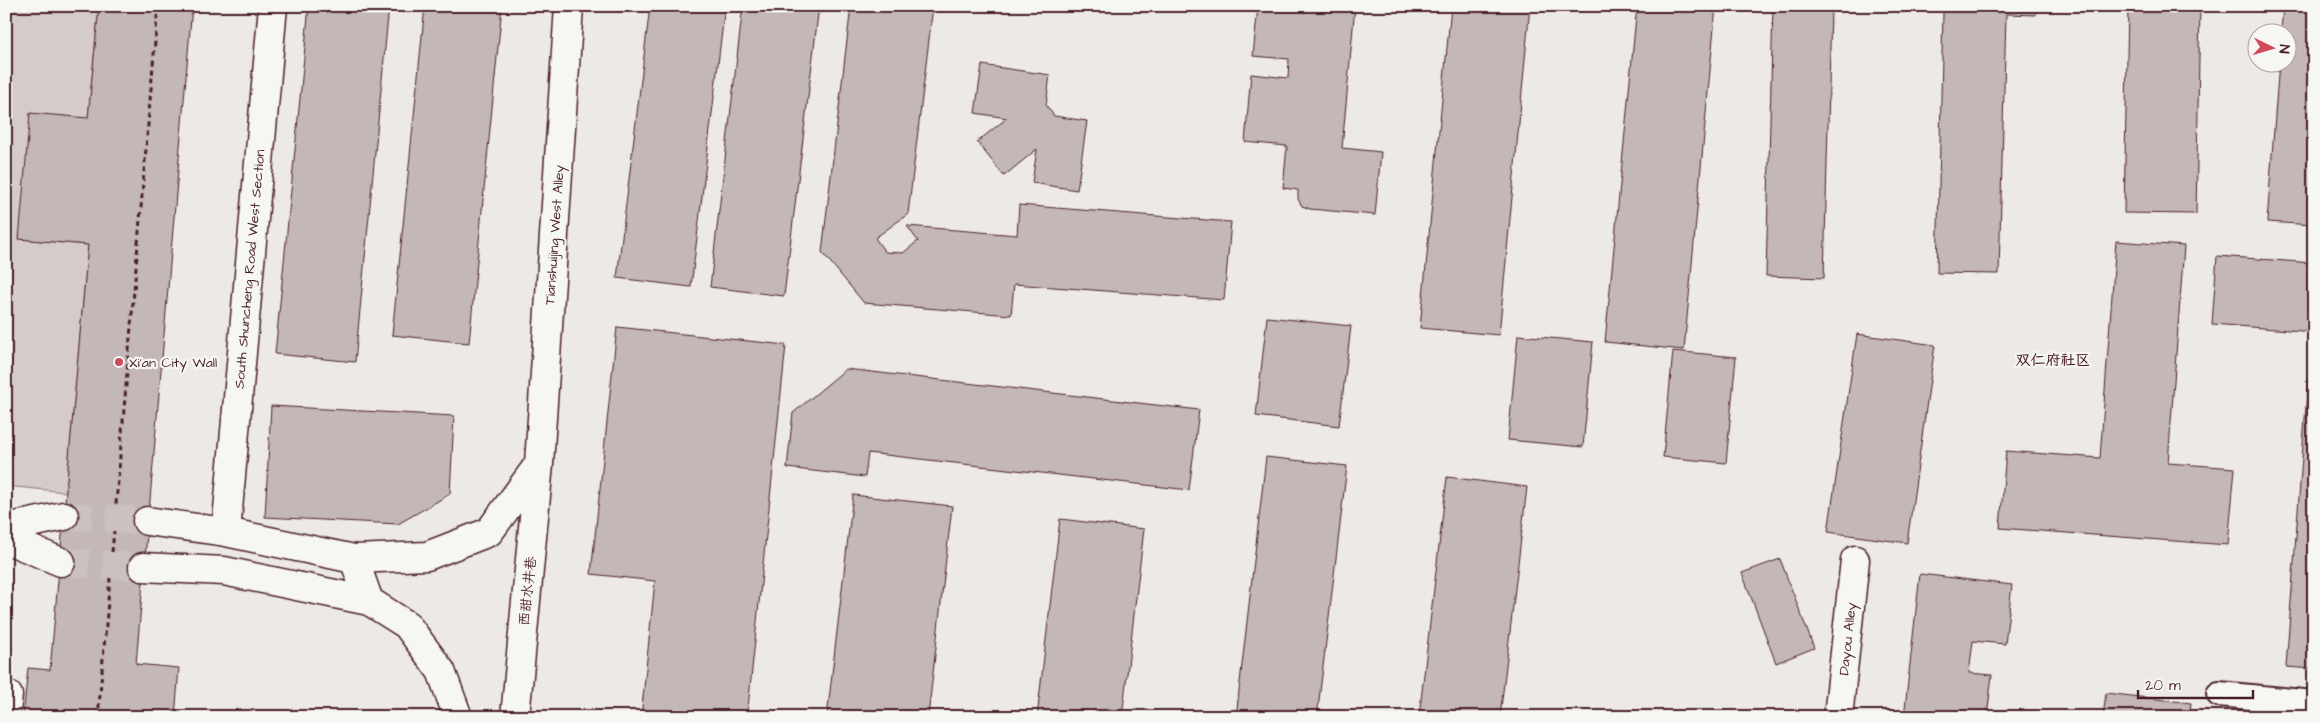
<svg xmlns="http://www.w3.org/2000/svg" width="2320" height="723" viewBox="0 0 2320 723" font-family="'Architects Daughter','LXGW WenKai TC',sans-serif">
<rect width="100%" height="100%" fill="#ece9e6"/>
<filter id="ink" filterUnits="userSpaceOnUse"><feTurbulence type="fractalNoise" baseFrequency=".02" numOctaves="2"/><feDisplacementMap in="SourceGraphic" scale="10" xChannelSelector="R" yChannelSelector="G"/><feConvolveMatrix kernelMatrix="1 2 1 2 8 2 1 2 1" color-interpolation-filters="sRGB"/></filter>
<g filter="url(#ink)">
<path fill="#d4cbca" stroke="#8f757a" d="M6 6H99L88 118 19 239 88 245 66 492 6 486Z"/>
<path fill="#c4b7b7" stroke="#4a1f2b" d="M99 6H192L136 664 179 668 175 717H23L28 668 50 670 88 245 19 239 30 113 88 118Z
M309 6H389L355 362 275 354Z
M425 6H502L469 343 392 335Z
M650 6H725L691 287 617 278Z
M743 6H819L784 296 710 287Z
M851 6H933L908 214 875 238 885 252 903 253 918 241 907 226 1017 235 1019 205 1231 222 1224 300 1014 284 1011 315 864 303 822 252Z
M1258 6H1355L1342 148 1381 152 1375 215 1310 209 1302 206 1298 199V190L1283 188 1287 146 1245 142 1251 74 1288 78 1289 59 1253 56Z
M1451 6H1530L1499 335 1420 328Z
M1637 6H1716L1684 350 1605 342Z
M1773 6H1841L1842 10H1831L1824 278 1766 276Z
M1958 6H2036V15L2006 14 1999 274 1937 273 1943 12Z
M2128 6H2200L2196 214 2124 213Z
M2283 6H2314V225L2267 222 2279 62H2288V32H2281Z
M982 65 1050 75 1046 105 1054 116 1087 121 1077 190 1032 183 1037 149 1004 176 977 142 1007 118 975 113Z
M2116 241 2184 246 2168 463 2235 468 2228 545 2000 528 2006 451 2100 458Z
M2217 256 2314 263V332L2212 324Z
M1267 317 1351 326 1339 426 1256 416Z
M617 327 786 345 747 717H641L655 581 591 574Z
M1857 334 1935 345 1907 543 1828 532Z
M1518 335 1593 342 1583 447 1508 440Z
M1673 351 1736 357 1726 463 1663 457Z
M2309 366H2314V669L2286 667Z
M846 369 1199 410 1189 490 868 453 865 477 787 468 793 413Z
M271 406 454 416 450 494 398 524 265 517Z
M1266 457 1347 466 1317 717H1236Z
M1447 477 1527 487 1500 717H1419Z
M853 495 952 506 928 717H827Z
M1060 519 1144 529 1122 717H1037Z
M1780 559 1814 648 1776 663 1742 573Z
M1920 574 2012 585 2005 644 1973 641 1969 673 1992 675 1987 717H1904Z
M2106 693 2191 703 2189 717H2103Z
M1616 710 1631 717H1612Z"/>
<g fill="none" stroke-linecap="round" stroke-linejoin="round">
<path stroke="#ccc1c1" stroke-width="28" stroke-dasharray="28 14" stroke-linecap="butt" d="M64 516 147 521
M61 562 143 567"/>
<defs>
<path id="service" d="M2219 694 2314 703"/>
<path id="pedestrian" d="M6 694 8 695 6 711"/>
<path id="minor" d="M1838 717 1855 560"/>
<path id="tertiary" d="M226 532 273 6
M354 559 427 556 489 532 539 464
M515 717 539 464 569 6"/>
<path id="secondary" d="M147 521 226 532 354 559 369 601
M6 528 64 516
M6 539 61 562
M143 567 224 571 369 601 407 625 441 671 458 717"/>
</defs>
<use href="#service" stroke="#4a1f2b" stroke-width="28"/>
<use href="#pedestrian" stroke="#4a1f2b" stroke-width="31"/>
<use href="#minor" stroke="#4a1f2b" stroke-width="31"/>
<use href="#tertiary" stroke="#4a1f2b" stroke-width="31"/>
<use href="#secondary" stroke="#4a1f2b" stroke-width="31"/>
<path stroke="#4a1f2b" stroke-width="3" stroke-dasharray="5 4" stroke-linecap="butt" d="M116 504 158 6
M112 552 114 531
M98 717 110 578"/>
<use href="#service" stroke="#f6f6f2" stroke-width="24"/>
<use href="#pedestrian" stroke="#f6f6f2" stroke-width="28"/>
<use href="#minor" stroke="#f6f6f2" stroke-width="28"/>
<use href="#tertiary" stroke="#f6f6f2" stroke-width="28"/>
<use href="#secondary" stroke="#f6f6f2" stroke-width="28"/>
</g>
</g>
<circle fill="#d1495b" stroke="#f6f6f2" stroke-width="2" cx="119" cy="362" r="5"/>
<g text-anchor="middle" stroke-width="4.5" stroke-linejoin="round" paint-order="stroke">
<g font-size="14" fill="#4a1f2b" stroke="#f6f6f2">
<text transform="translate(554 235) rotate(-86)" y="5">Tianshuijing West Alley</text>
<text transform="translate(249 269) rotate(-85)" y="5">South Shuncheng Road West Section</text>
<text transform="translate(527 591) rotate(-84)" y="5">西甜水井巷</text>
<text transform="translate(1847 639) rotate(-84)" y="5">Dayou Alley</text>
</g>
<g font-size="14" fill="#4a1f2b" stroke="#f6f6f2" text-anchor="start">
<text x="129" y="367">Xi'an City Wall</text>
</g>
<g font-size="15" font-weight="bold" fill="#4a1f2b" stroke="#f6f6f2">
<text x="2053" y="365">双仁府社区</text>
</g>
</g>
<rect width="2320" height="723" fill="none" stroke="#f6f6f2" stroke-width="25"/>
<rect x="12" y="12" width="2295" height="698" fill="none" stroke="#4a1f2b" stroke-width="2" filter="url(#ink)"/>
<g transform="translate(2272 48) rotate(95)"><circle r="24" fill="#f6f6f2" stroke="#b1a0a2"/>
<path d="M0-4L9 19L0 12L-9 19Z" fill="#d1495b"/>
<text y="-8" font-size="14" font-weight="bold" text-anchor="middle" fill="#4a1f2b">N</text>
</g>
<path d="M2138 690v8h115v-8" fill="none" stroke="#4a1f2b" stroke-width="2.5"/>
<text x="2145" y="690" font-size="15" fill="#4a1f2b" stroke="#f6f6f2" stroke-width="4" paint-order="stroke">20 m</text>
</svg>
